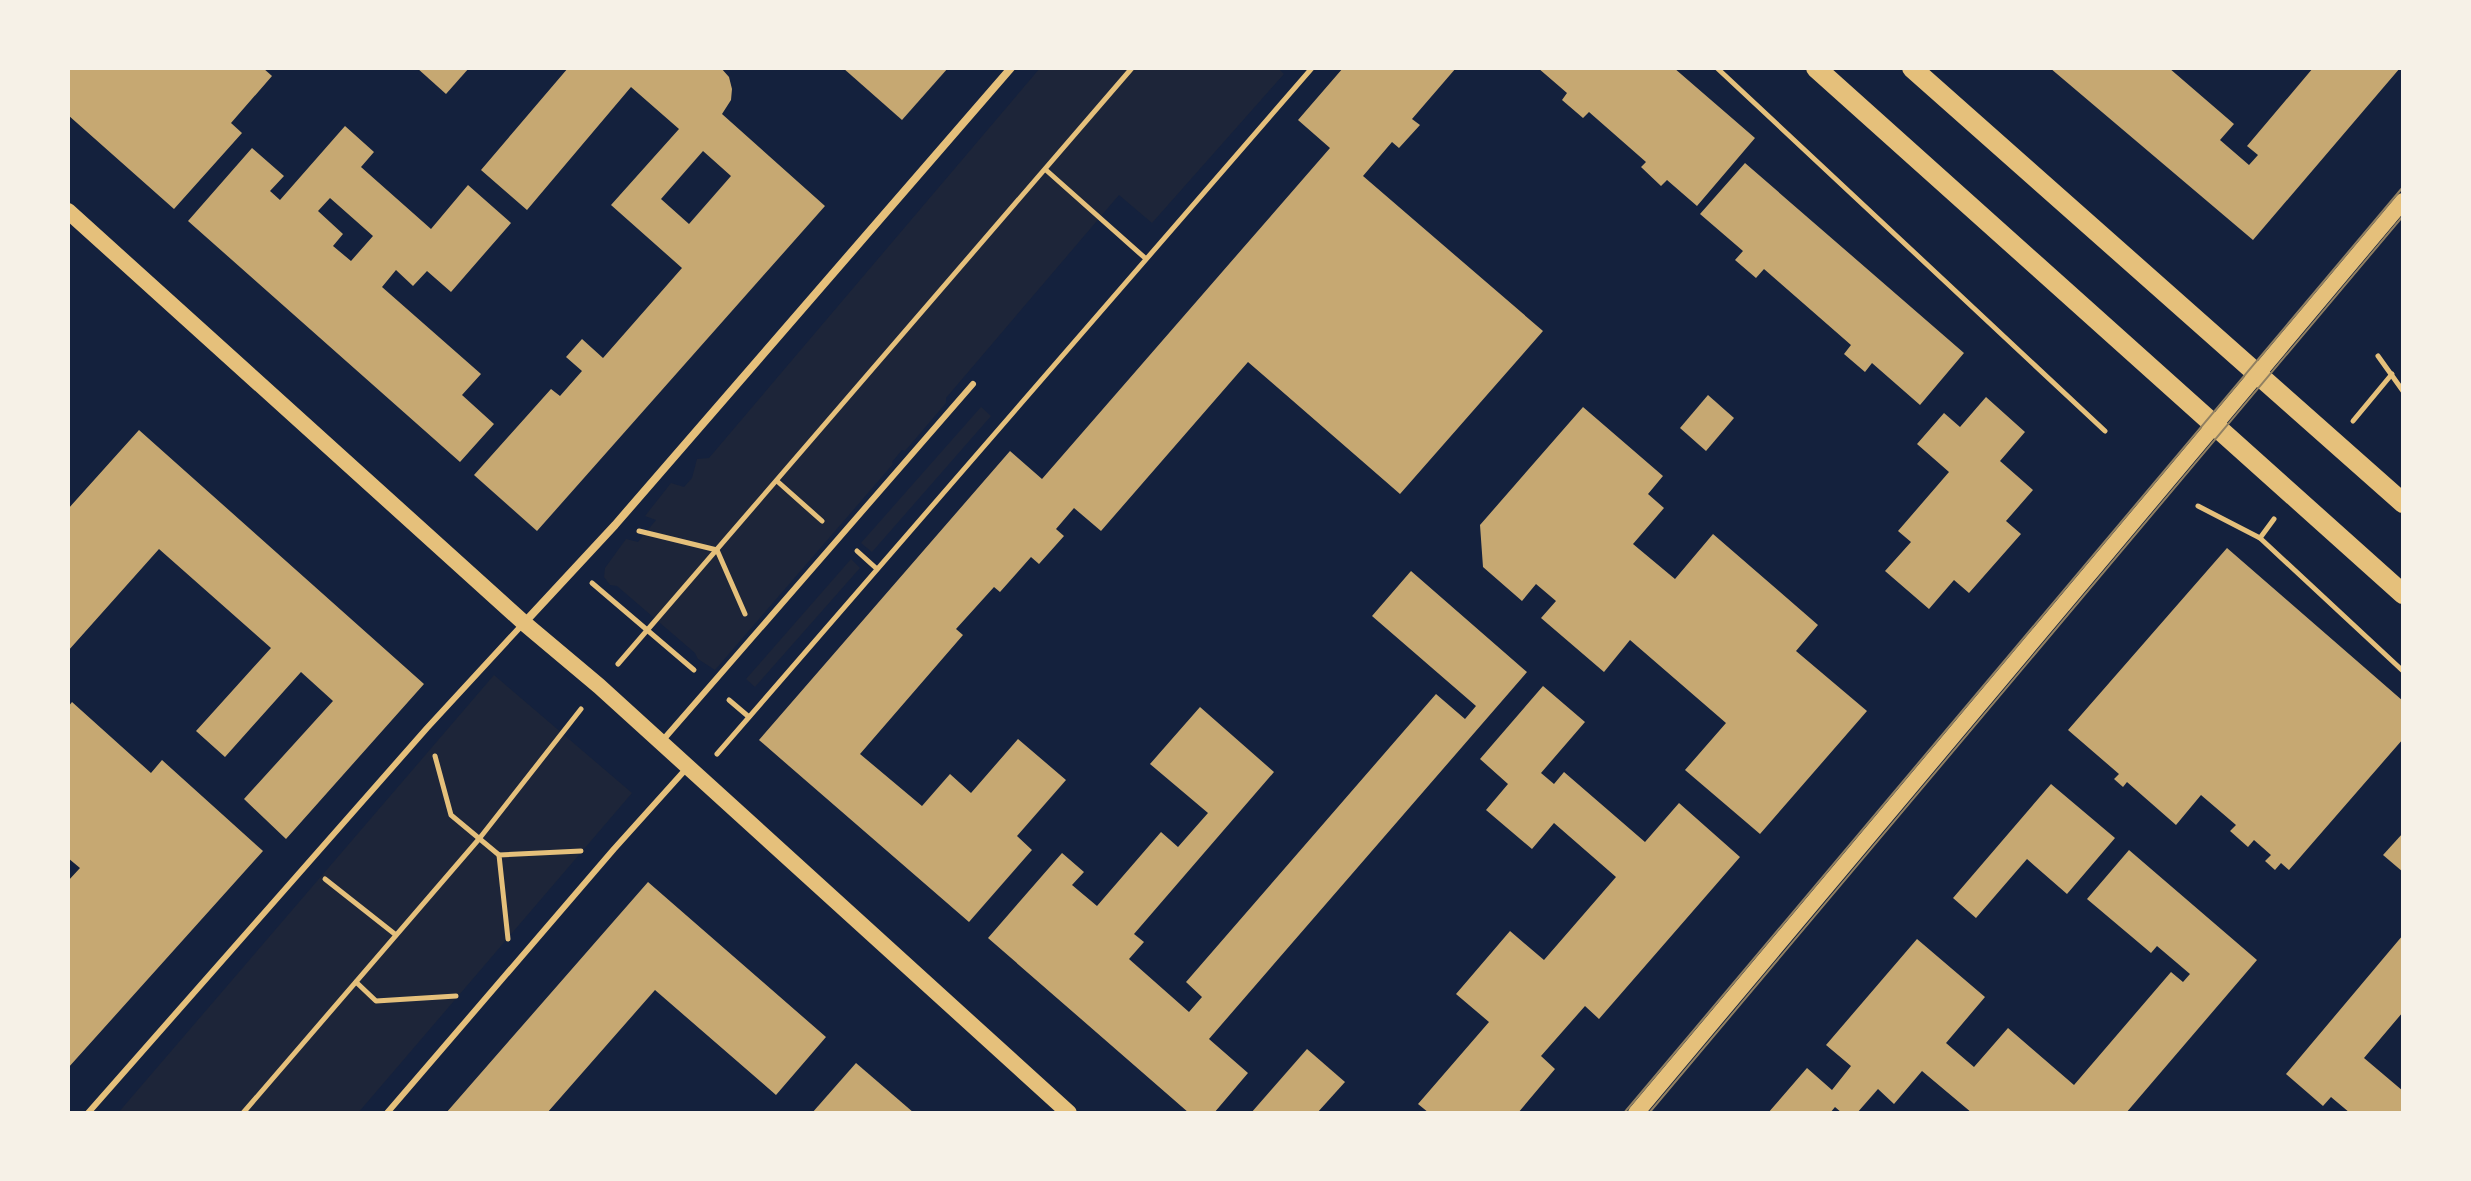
<svg xmlns="http://www.w3.org/2000/svg" width="2471" height="1181" viewBox="0 0 2471 1181" font-family="'Alegreya Sans',sans-serif">
	<style>
		.green { fill: #1d2539 }
		.building { fill: #c6a872; fill-rule: evenodd }
		.lines { fill: none; stroke-linecap: round; stroke-linejoin: round }
		.path { stroke: #e5c07b; stroke-width: 5 }
		.service { stroke: #e5c07b; stroke-width: 6 }
		.minor { stroke: #e5c07b; stroke-width: 8 }
		.secondary { stroke: #e5c07b; stroke-width: 16 }
		.primary { stroke: #e5c07b; stroke-width: 20 }
		.tram { stroke: #918062; stroke-width: 2 }
	</style>
	<rect width="100%" height="100%" fill="#14213d"/>
	<g class="green">
		<polygon points="1040,68 1278,68 1284,74 1152,223 1119,195 946,398 946,403 905,451 902,450 892,462 893,464 715,670 698,659 695,653 617,586 610,585 604,577 605,568 626,539 638,542 656,520 645,516 671,483 684,487 692,478 697,459 709,458"/>
		<polygon points="981,407 991,416 872,552 861,543"/>
		<polygon points="851,559 860,568 755,687 746,679"/>
		<polygon points="494,675 632,793 358,1113 118,1113"/>
	</g>
	<g class="building">
		<polygon points="68,68 263,68 272,76 231,123 242,133 174,209 68,115"/>
		<polygon points="417,68 469,68 446,94"/>
		<path d="M568 68H721L729 77 732 89 731 100 722 114 825 206 537 531 474 475 551 389 560 396 582 371 566 357 582 339 603 358 682 268 611 205 679 129 631 87 527 210 481 170ZM703 151 731 176 689 224 661 199Z"/>
		<polygon points="843,68 948,68 902,120"/>
		<polygon points="1343,68 1456,68 1412,119 1420,125 1399,148 1392,142 1363,176 1543,331 1400,494 1248,362 1101,531 1074,508 1056,529 1064,536 1039,564 1031,557 1000,592 994,587 956,629 963,635 860,754 922,806 950,774 971,793 1018,739 1066,780 1017,836 1032,850 969,922 759,740 1010,451 1042,479 1330,148 1298,120"/>
		<polygon points="1538,68 1674,68 1755,138 1697,206 1667,180 1661,186 1641,167 1646,162 1589,112 1583,118 1562,100 1567,93"/>
		<polygon points="2050,68 2169,68 2234,124 2220,140 2249,165 2258,155 2247,146 2313,68 2400,68 2253,240"/>
		<path d="M345 126 374 152 361 167 431 229 468 185 511 223 451 292 427 271 413 286 396 270 382 287 481 374 462 395 494 424 460 462 188 221 252 148 284 176 270 191 280 200ZM330 198 373 236 351 261 333 246 343 234 318 211Z"/>
		<polygon points="1745,163 1964,353 1920,405 1872,363 1865,372 1844,354 1851,345 1764,269 1756,278 1735,260 1743,251 1700,214"/>
		<polygon points="1708,395 1734,418 1706,451 1680,428"/>
		<polygon points="1986,397 2025,432 2000,461 2033,490 2006,521 2021,534 1969,593 1954,580 1929,609 1885,571 1911,542 1898,531 1949,472 1917,444 1944,413 1960,427"/>
		<polygon points="1583,407 1663,476 1648,494 1664,508 1633,544 1675,579 1713,534 1818,625 1796,651 1867,711 1760,834 1685,770 1726,723 1630,640 1604,672 1541,618 1556,601 1536,584 1522,601 1483,567 1480,525"/>
		<polygon points="139,430 424,684 286,839 244,799 333,701 301,672 225,757 196,731 271,648 159,549 68,651 68,509"/>
		<polygon points="2227,548 2403,701 2403,739 2289,870 2281,863 2275,870 2265,861 2271,855 2254,840 2248,847 2230,831 2236,825 2201,795 2176,825 2127,782 2123,787 2114,779 2119,774 2068,730"/>
		<polygon points="1411,571 1527,672 1209,1039 1248,1073 1214,1113 1189,1113 988,938 1062,853 1084,872 1072,885 1097,906 1161,832 1178,847 1208,813 1150,764 1200,707 1274,772 1134,934 1144,942 1129,959 1189,1012 1202,997 1186,982 1436,694 1465,719 1476,706 1372,616"/>
		<polygon points="1543,686 1585,722 1541,773 1554,784 1564,772 1645,842 1679,803 1740,857 1599,1019 1585,1006 1541,1056 1555,1069 1518,1113 1429,1113 1418,1104 1489,1022 1456,994 1510,931 1544,960 1616,877 1554,823 1532,849 1486,810 1508,784 1480,759"/>
		<polygon points="72,702 151,773 162,760 263,851 68,1068 68,881 80,868 68,858 68,707"/>
		<polygon points="2051,784 2115,838 2067,894 2027,859 1976,918 1953,898"/>
		<polygon points="2403,833 2403,872 2383,855"/>
		<polygon points="2129,850 2257,960 2126,1113 1972,1113 1922,1071 1894,1104 1878,1089 1857,1113 1842,1113 1835,1107 1830,1113 1768,1113 1807,1068 1832,1090 1851,1066 1826,1045 1917,939 1985,997 1946,1043 1974,1067 2008,1028 2074,1085 2171,972 2183,982 2190,974 2157,946 2151,953 2087,899"/>
		<polygon points="648,882 826,1037 776,1095 655,990 547,1113 446,1113"/>
		<polygon points="2403,935 2403,1012 2364,1058 2403,1091 2403,1113 2350,1113 2331,1097 2323,1106 2286,1074"/>
		<polygon points="1307,1049 1345,1082 1317,1113 1251,1113"/>
		<polygon points="856,1063 914,1113 812,1113"/>
	</g>
	<g class="lines">
		<g class="path">
			<polyline points="1717,68 2105,431"/>
			<polyline points="1046,170 1145,258"/>
			<polyline points="2378,356 2403,391"/>
			<polyline points="2353,421 2392,374"/>
			<polyline points="777,481 822,521"/>
			<polyline points="2198,506 2260,538 2403,671"/>
			<polyline points="639,531 717,550 745,614"/>
			<polyline points="2260,538 2274,519"/>
			<polyline points="857,551 877,569"/>
			<polyline points="592,583 694,670"/>
			<polyline points="618,664 1132,68"/>
			<polyline points="729,700 749,717"/>
			<polyline points="717,754 1312,68"/>
			<polyline points="435,756 451,815 499,855"/>
			<polyline points="325,879 396,935"/>
			<polyline points="508,939 499,855 581,851"/>
			<polyline points="356,982 376,1001 456,996"/>
			<polyline points="243,1113 479,839 581,709"/>
		</g>
		<g class="service">
			<polyline points="663,740 973,384"/>
			<polyline points="88,1113 427,728 522,625"/>
			<polyline points="387,1113 614,849 686,769"/>
		</g>
		<polyline class="minor" points="524,623 615,525 1011,68"/>
		<g class="secondary">
			<polyline points="68,211 524,623 599,686 1069,1113"/>
			<polyline points="1636,1113 2403,201"/>
		</g>
		<g class="primary">
			<polyline points="1816,68 2403,594"/>
			<polyline points="1912,68 2403,503"/>
		</g>
		<g class="tram">
			<polyline points="1624,1113 2403,187"/>
			<polyline points="1649,1113 2403,216"/>
		</g>
	</g>
	<rect width="2471" height="1181" fill="none" stroke="#f6f1e7" stroke-width="140"/>
</svg>
